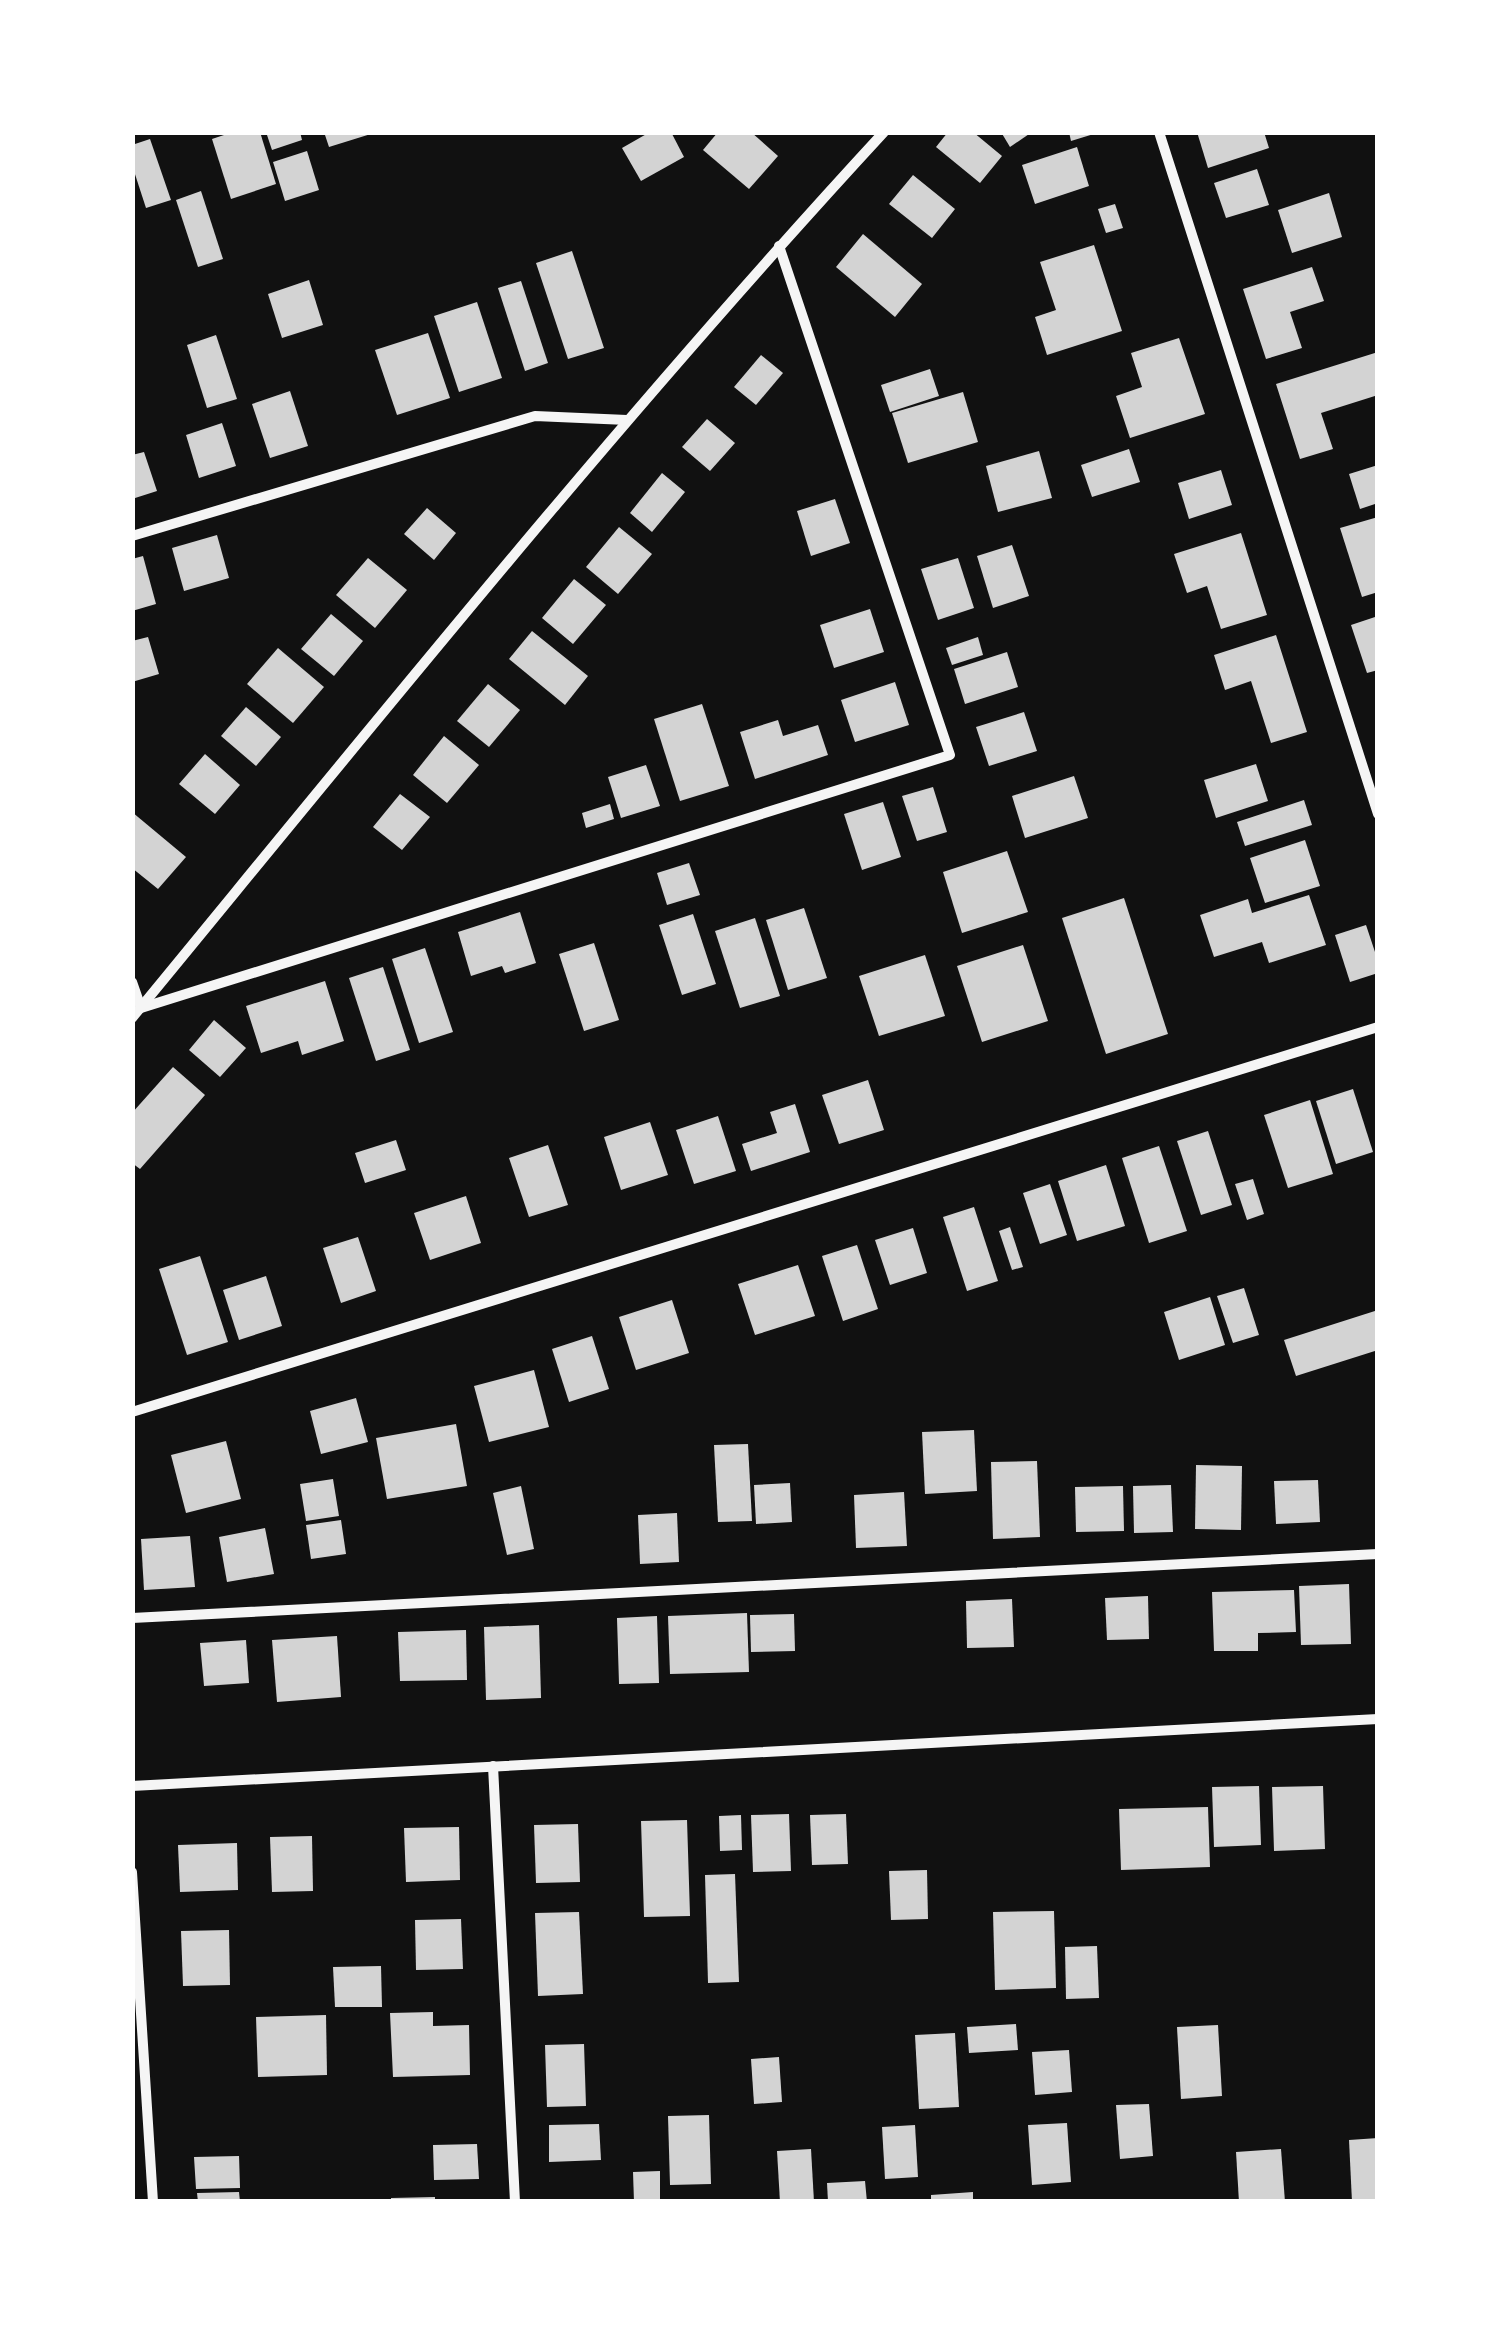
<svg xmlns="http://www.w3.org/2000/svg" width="1510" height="2334" viewBox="0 0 1510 2334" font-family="Overpass,sans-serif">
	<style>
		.building { fill: #d3d3d3 }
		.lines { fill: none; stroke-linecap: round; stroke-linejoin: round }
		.minor { stroke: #f5f5f5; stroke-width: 10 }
	</style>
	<rect width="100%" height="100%" fill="#111"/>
	<g class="building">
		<polygon points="233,132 260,132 276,184 231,199 212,139"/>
		<polygon points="266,132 300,132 302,140 272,150"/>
		<polygon points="324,132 373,132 374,133 329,147"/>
		<polygon points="650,132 671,132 684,157 641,181 622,148"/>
		<polygon points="718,132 751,132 778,156 749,189 703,150"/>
		<polygon points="948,132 973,132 1002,156 980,183 936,147"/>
		<polygon points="1001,132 1032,132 1010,147"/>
		<polygon points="1069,132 1097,132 1097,133 1071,141"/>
		<polygon points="1197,132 1264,132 1269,148 1208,168"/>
		<polygon points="150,139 171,200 146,208 132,165 132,145"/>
		<polygon points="1077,147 1089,186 1035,204 1022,165"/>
		<polygon points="307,151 319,190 285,201 273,162"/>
		<polygon points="1257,169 1269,205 1226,218 1214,183"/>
		<polygon points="913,175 955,209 932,238 889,204"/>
		<polygon points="201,191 223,259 198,267 176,200"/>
		<polygon points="1329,193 1342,237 1292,253 1278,210"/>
		<polygon points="1115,204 1123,228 1106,233 1098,209"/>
		<polygon points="863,234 922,284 895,317 836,267"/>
		<polygon points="1094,245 1122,331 1047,355 1035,317 1056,310 1040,262"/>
		<polygon points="572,251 604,348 568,359 536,263"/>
		<polygon points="1312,267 1324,301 1290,312 1302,348 1266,359 1243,289"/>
		<polygon points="309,280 323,325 282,338 268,294"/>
		<polygon points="521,281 548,363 525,371 498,288"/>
		<polygon points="477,302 502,378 459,392 434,316"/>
		<polygon points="428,333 450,398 397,415 375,350"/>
		<polygon points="216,335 237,399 207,408 187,345"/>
		<polygon points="1179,338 1205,414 1130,438 1116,396 1142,387 1131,353"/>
		<polygon points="1378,352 1378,395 1321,413 1333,449 1300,459 1276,384"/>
		<polygon points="761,355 783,373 756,405 734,387"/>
		<polygon points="930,369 939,396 890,412 881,385"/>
		<polygon points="290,391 308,446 270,458 252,404"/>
		<polygon points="963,392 978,442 908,463 892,413"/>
		<polygon points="707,419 735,443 710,471 682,447"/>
		<polygon points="222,423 236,466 199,478 186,435"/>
		<polygon points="1129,449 1140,482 1092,497 1081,465"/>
		<polygon points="1039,451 1052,498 998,512 986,466"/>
		<polygon points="144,452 157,491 132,499 132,455"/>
		<polygon points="1378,465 1378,503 1360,509 1349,474"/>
		<polygon points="1221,470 1232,505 1189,519 1178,483"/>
		<polygon points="662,473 685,492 652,532 630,513"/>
		<polygon points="835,499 850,543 811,556 797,511"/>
		<polygon points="427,508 456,533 434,560 404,534"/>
		<polygon points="1378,517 1378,592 1362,597 1340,528"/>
		<polygon points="619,527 652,554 618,594 586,567"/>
		<polygon points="1241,533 1267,615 1221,629 1207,586 1187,593 1174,554"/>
		<polygon points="217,535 229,578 184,591 172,548"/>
		<polygon points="1012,545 1029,596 993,608 977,556"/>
		<polygon points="143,556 156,604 132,611 132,559"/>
		<polygon points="368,558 407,590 375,628 336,595"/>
		<polygon points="958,558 974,608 938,620 921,569"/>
		<polygon points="574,579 606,605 573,644 542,618"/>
		<polygon points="870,609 884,652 834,668 820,625"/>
		<polygon points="331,614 363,641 334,676 301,649"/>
		<polygon points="1378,616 1378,670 1367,673 1351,625"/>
		<polygon points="532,631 588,676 565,705 509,659"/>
		<polygon points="1276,635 1307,732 1271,743 1251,681 1225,690 1214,655"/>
		<polygon points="148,637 159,674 132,682 132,641"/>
		<polygon points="978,637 983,655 952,665 946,648"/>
		<polygon points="278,648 324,687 293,723 247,684"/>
		<polygon points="1007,652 1018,687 965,704 954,669"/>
		<polygon points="895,682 909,725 855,742 841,700"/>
		<polygon points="488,684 520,710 489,747 457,721"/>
		<polygon points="702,704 729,786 680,801 654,719"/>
		<polygon points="246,707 281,737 256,766 221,736"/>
		<polygon points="1024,712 1037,751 989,766 976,727"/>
		<polygon points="778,720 783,736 818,725 828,755 755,779 740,732"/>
		<polygon points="444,736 479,765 447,803 413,775"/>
		<polygon points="205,754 240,785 215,814 179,784"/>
		<polygon points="1256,764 1268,801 1216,818 1204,780"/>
		<polygon points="646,765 660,806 621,818 608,777"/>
		<polygon points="1074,776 1088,818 1025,838 1012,796"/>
		<polygon points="933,787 947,832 917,841 902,796"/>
		<polygon points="400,794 430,817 402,850 373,827"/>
		<polygon points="1304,800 1312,825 1245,846 1237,822"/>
		<polygon points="883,802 901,857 862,870 844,814"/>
		<polygon points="610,804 614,819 586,828 582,813"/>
		<polygon points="132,812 186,857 158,889 132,868"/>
		<polygon points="1305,840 1320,886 1265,903 1250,858"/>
		<polygon points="1007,851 1028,912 962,933 943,872"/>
		<polygon points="689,863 700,895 667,905 657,873"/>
		<polygon points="1309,895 1326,945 1269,963 1262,942 1214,957 1200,915 1248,899 1252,913"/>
		<polygon points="1124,898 1168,1034 1106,1054 1062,918"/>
		<polygon points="804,908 827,978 788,990 766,920"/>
		<polygon points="520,912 536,963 505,973 502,966 471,976 458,932"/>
		<polygon points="693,914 716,984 682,995 659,925"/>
		<polygon points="755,918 780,996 740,1008 715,931"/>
		<polygon points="1366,925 1378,961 1378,973 1350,982 1335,935"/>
		<polygon points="594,943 619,1020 584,1031 559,954"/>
		<polygon points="1023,945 1048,1021 982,1042 957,966"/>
		<polygon points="425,948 453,1032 419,1043 392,959"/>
		<polygon points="925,955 945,1016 879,1036 859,976"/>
		<polygon points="383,967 410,1050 376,1061 349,978"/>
		<polygon points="325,981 344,1041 302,1055 298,1041 261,1053 246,1006"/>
		<polygon points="214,1020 246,1048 220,1077 189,1050"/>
		<polygon points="173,1067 205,1095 140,1169 132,1163 132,1113"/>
		<polygon points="868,1080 884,1130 839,1144 822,1095"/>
		<polygon points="1353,1089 1373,1152 1336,1164 1316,1101"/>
		<polygon points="1310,1100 1333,1174 1288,1188 1264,1115"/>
		<polygon points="795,1104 810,1152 751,1171 742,1144 777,1133 770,1112"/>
		<polygon points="718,1116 736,1171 694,1184 676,1130"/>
		<polygon points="650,1122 668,1175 621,1190 604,1137"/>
		<polygon points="1208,1131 1232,1205 1201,1215 1177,1141"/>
		<polygon points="396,1140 406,1170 365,1183 355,1153"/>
		<polygon points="548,1145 568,1205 529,1217 509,1158"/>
		<polygon points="1159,1146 1187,1231 1149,1243 1122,1158"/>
		<polygon points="1106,1165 1125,1226 1077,1241 1058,1181"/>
		<polygon points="1253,1179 1264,1214 1247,1220 1235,1184"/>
		<polygon points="1050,1184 1067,1235 1040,1244 1023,1193"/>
		<polygon points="466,1196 481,1243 430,1260 414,1213"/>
		<polygon points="974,1207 998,1281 967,1291 943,1217"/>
		<polygon points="1010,1227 1023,1267 1012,1270 999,1231"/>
		<polygon points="913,1228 927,1273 890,1285 875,1240"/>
		<polygon points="358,1237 376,1291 341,1303 323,1248"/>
		<polygon points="857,1245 878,1309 843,1321 822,1256"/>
		<polygon points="200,1256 228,1342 187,1355 159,1269"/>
		<polygon points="798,1265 815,1316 755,1335 738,1284"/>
		<polygon points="266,1276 282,1326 239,1340 223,1290"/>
		<polygon points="1244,1288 1259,1335 1233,1343 1217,1296"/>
		<polygon points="1210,1297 1225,1345 1179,1360 1164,1312"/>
		<polygon points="672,1300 689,1353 636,1370 619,1317"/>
		<polygon points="1378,1310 1378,1350 1296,1376 1284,1340"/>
		<polygon points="592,1336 609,1389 569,1402 552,1349"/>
		<polygon points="534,1370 549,1427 489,1442 474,1386"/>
		<polygon points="356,1398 368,1442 321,1454 310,1411"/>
		<polygon points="456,1424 467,1486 387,1499 376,1438"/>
		<polygon points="974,1430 977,1491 925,1494 922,1432"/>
		<polygon points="226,1441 241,1499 186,1513 171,1455"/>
		<polygon points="748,1444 752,1521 718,1522 714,1445"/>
		<polygon points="1037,1461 1040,1537 993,1539 991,1462"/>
		<polygon points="1196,1465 1242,1466 1241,1530 1195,1529"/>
		<polygon points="333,1479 339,1516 306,1521 300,1484"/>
		<polygon points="1318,1480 1320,1522 1276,1524 1274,1481"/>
		<polygon points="790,1483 792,1522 756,1524 754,1485"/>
		<polygon points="1171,1485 1173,1532 1134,1533 1133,1486"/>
		<polygon points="521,1486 534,1549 507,1555 493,1493"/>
		<polygon points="1123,1486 1124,1531 1076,1532 1075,1487"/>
		<polygon points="904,1492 907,1546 856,1548 854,1495"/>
		<polygon points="677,1513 679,1562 640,1564 638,1515"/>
		<polygon points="341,1520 346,1554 311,1559 306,1525"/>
		<polygon points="265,1528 274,1574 227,1582 219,1537"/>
		<polygon points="190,1536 195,1587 144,1590 141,1539"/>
		<polygon points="1349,1584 1351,1644 1301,1645 1299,1586"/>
		<polygon points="1294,1590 1296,1632 1258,1633 1258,1651 1214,1651 1212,1592"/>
		<polygon points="1148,1596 1149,1639 1107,1640 1105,1598"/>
		<polygon points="1012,1599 1014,1647 967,1648 966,1601"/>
		<polygon points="747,1613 749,1672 670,1674 668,1616"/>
		<polygon points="794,1614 795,1651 751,1652 750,1615"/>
		<polygon points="657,1616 659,1683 619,1684 617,1618"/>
		<polygon points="539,1625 541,1698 486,1700 484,1627"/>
		<polygon points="466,1630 467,1680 400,1681 398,1632"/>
		<polygon points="337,1636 341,1697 277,1702 272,1640"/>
		<polygon points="246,1640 249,1683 204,1686 200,1643"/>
		<polygon points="1259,1786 1261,1845 1214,1847 1212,1787"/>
		<polygon points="1323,1786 1325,1849 1274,1851 1272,1787"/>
		<polygon points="1208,1807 1210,1867 1121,1870 1119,1809"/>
		<polygon points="789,1814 791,1871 753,1872 751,1815"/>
		<polygon points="846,1814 848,1864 812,1865 810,1815"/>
		<polygon points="741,1815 742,1850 720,1851 719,1816"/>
		<polygon points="687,1820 690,1916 644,1917 641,1821"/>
		<polygon points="578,1824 580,1882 536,1883 534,1825"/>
		<polygon points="459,1827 460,1880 406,1882 404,1828"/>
		<polygon points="312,1836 313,1891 272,1892 270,1837"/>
		<polygon points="237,1843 238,1890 180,1892 178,1845"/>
		<polygon points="927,1870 928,1919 891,1920 889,1871"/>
		<polygon points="735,1874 739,1982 708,1983 705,1875"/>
		<polygon points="1054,1911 1056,1988 995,1990 993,1912"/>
		<polygon points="579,1912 583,1994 538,1996 535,1913"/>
		<polygon points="461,1919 463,1969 416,1970 415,1920"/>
		<polygon points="229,1930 230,1985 183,1986 181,1931"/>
		<polygon points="1097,1946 1099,1998 1066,1999 1065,1947"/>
		<polygon points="381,1966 382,2007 335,2007 333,1967"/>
		<polygon points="433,2012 433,2026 469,2025 470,2075 393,2077 390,2013"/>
		<polygon points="326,2015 327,2075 258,2077 256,2017"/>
		<polygon points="1016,2024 1018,2050 969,2053 967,2027"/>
		<polygon points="1218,2025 1222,2096 1181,2099 1177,2027"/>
		<polygon points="955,2033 959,2107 919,2109 915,2035"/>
		<polygon points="584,2044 586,2106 547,2107 545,2045"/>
		<polygon points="1069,2050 1072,2092 1035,2095 1032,2052"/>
		<polygon points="779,2057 782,2102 754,2104 751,2059"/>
		<polygon points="1149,2104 1153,2156 1120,2159 1116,2105"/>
		<polygon points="709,2115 711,2184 670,2185 668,2116"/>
		<polygon points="1067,2123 1071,2182 1032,2185 1028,2125"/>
		<polygon points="599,2124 601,2160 549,2162 549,2125"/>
		<polygon points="915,2125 918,2177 885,2179 882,2127"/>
		<polygon points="1378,2138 1378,2202 1352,2202 1349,2140"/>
		<polygon points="477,2144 479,2179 434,2180 433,2145"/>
		<polygon points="811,2149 814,2202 780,2202 777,2151"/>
		<polygon points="1281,2149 1285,2202 1239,2202 1236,2152"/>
		<polygon points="239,2156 240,2188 196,2189 194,2157"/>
		<polygon points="660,2171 660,2202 634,2202 633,2172"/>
		<polygon points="865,2181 867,2202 828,2202 827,2183"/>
		<polygon points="239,2192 240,2202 198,2202 197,2193"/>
		<polygon points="973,2192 973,2202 931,2202 931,2195"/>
		<polygon points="435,2197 435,2202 391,2202 391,2198"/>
	</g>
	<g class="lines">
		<g class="minor">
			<polyline points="1159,132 1378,814"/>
			<polyline points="132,536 535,416 627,420"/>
			<polyline points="132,982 141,1008 950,755 779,246"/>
			<path d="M132 1018C378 719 621 417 884 132"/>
			<polyline points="132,1412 1378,1027"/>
			<polyline points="132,1618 1378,1554"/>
			<polyline points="493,1766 515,2202"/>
			<polyline points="132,1786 1378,1719"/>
			<polyline points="132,1872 153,2202"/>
		</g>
	</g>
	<rect width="1510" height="2334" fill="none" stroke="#ffffff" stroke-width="270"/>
</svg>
